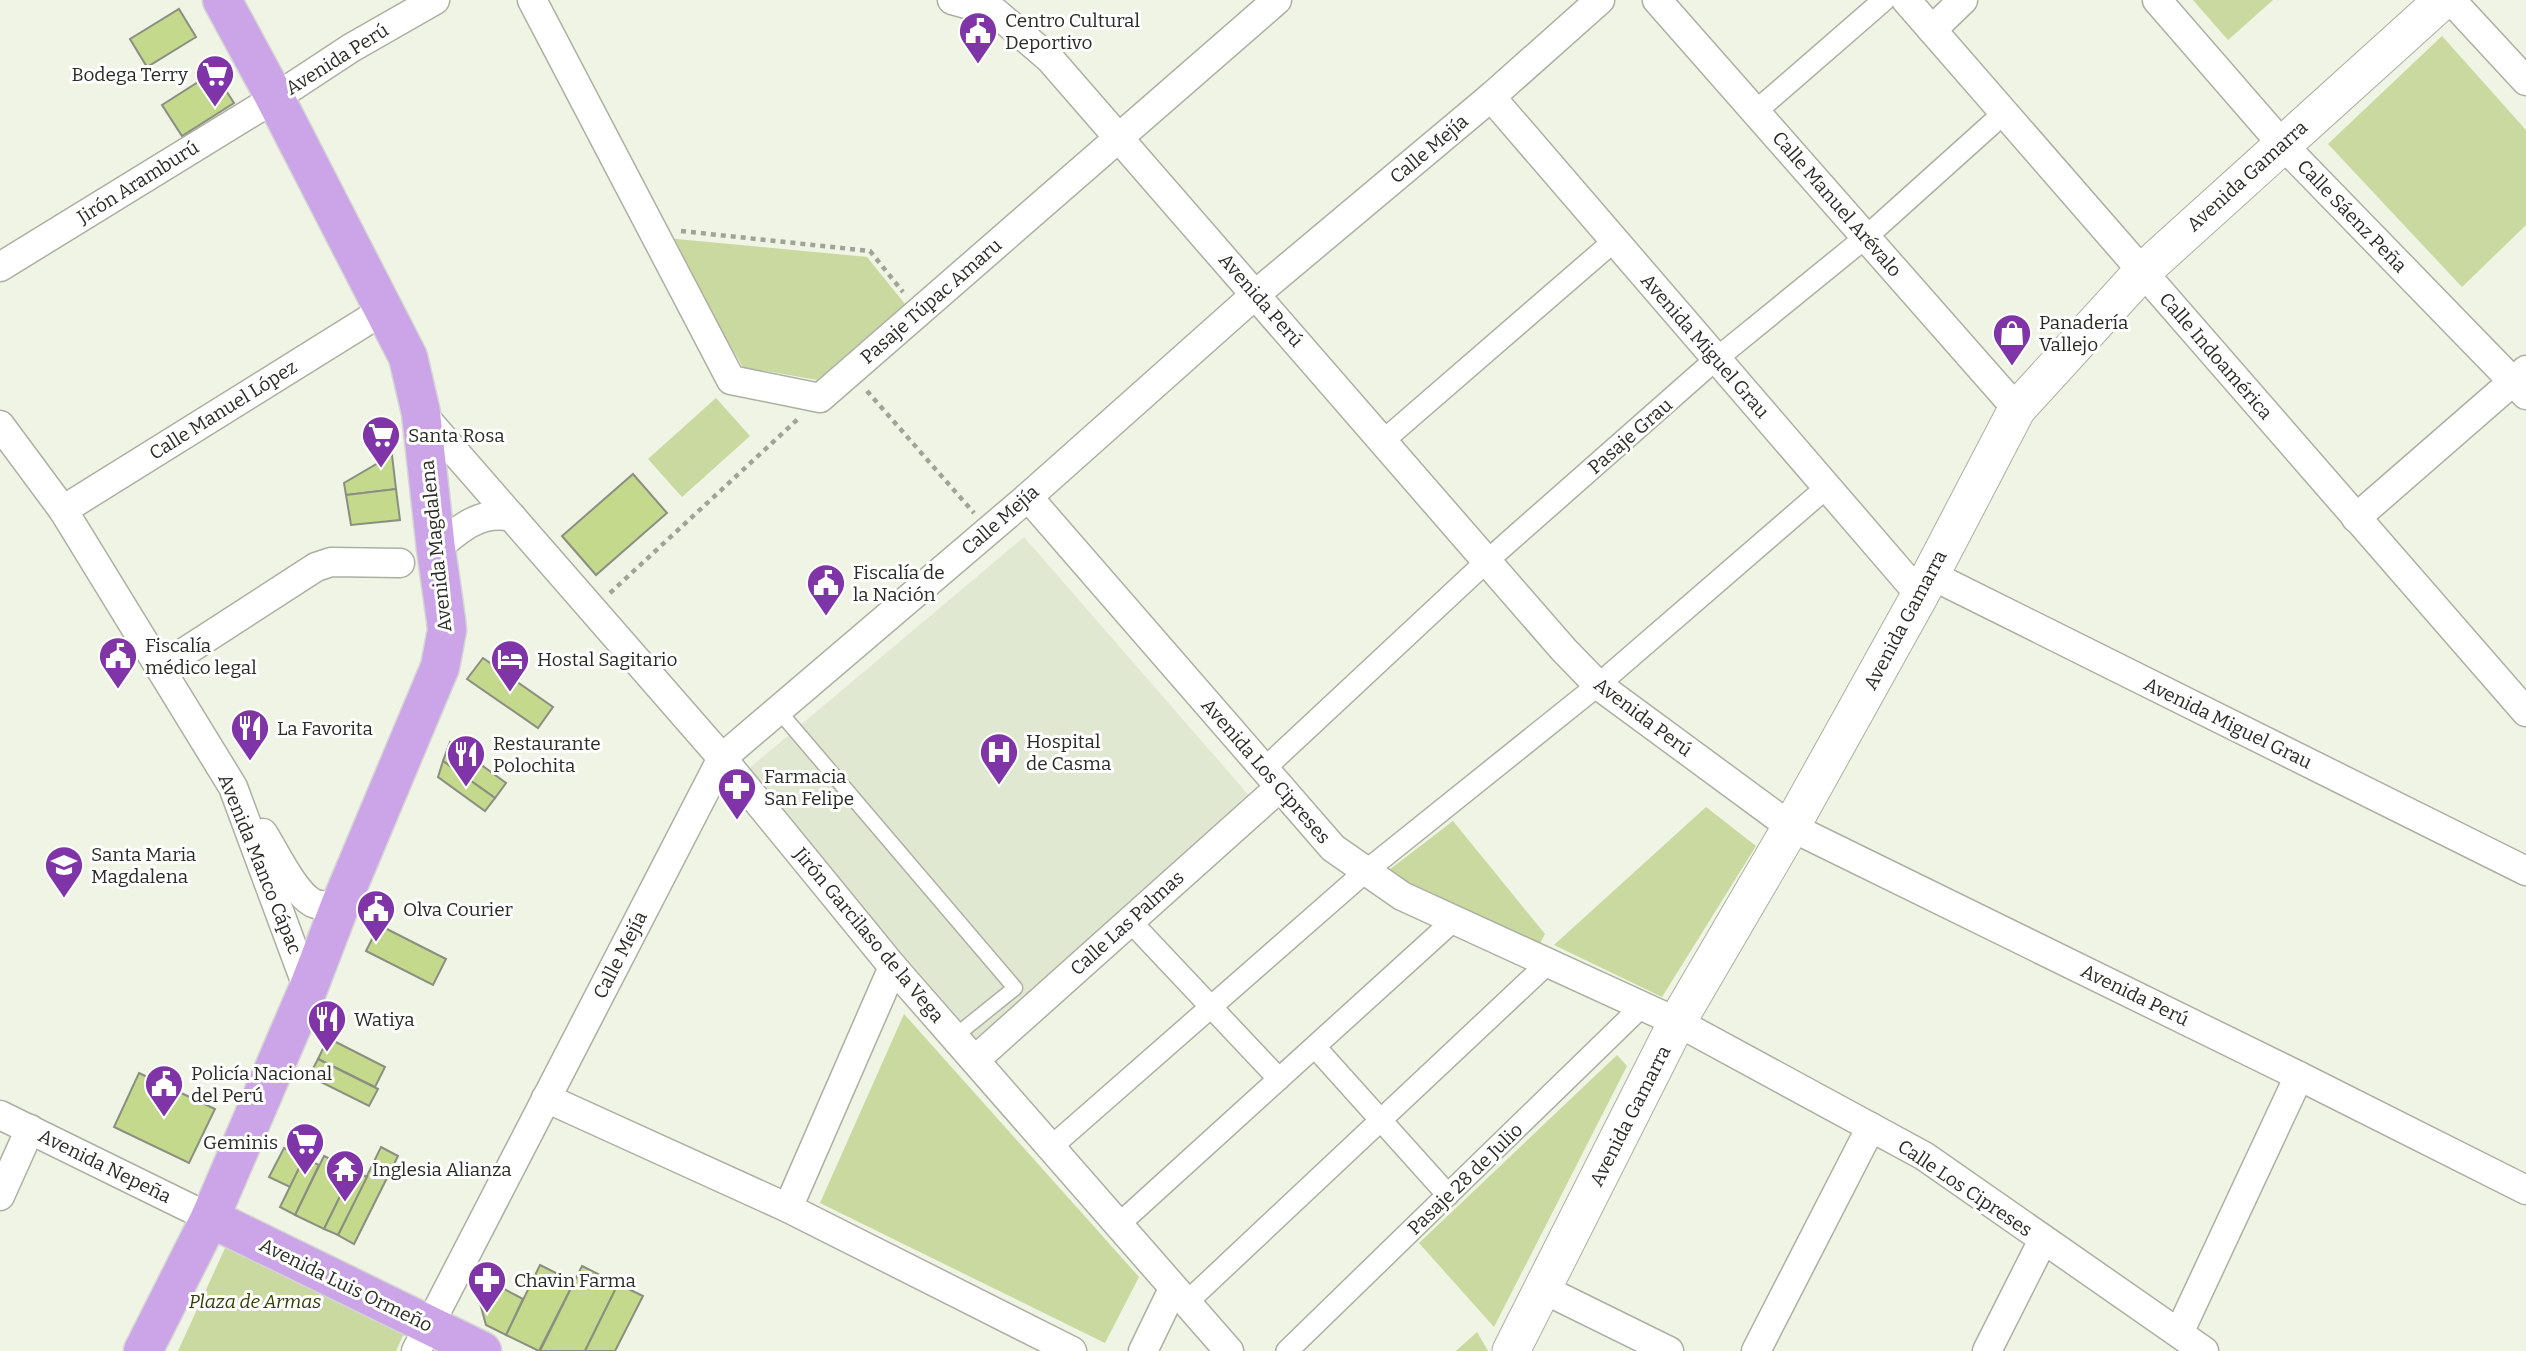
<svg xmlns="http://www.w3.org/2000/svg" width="2526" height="1351" viewBox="0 0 2526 1351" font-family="Bitter,serif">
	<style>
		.built { fill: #e1e8d2 }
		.green { fill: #c9d9a0 }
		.building { fill: #c4d98b; stroke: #8b8f81; stroke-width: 2 }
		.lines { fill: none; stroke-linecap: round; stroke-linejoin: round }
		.service-casing { stroke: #acb0a2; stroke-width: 17 }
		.pedestrian-casing { stroke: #acb0a2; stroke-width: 24 }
		.minor-casing { stroke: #acb0a2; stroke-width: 31 }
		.tertiary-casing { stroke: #acb0a2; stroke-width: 39 }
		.trunk-casing { stroke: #d4d5d4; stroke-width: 41 }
		.path { stroke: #a0a498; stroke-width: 4.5; stroke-dasharray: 5 5; stroke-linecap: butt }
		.service { stroke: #fff; stroke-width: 14 }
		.pedestrian { stroke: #fff; stroke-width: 21 }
		.minor { stroke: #fff; stroke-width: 28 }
		.tertiary { stroke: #fff; stroke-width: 37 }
		.trunk { stroke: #cca4e8; stroke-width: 38 }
		.labels { text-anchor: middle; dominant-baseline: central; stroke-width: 6; stroke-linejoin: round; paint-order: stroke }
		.poi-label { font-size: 19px; fill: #2a2c26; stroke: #fff; text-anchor: start }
		.street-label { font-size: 19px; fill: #2a2c26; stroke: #fff }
		.park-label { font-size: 19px; font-style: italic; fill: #333f03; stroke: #fff }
	</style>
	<rect width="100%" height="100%" fill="#eff4e4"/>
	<polygon class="built" points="1024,537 1253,800 978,1041 746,771"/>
	<g class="green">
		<polygon points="2193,0 2273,0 2228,40"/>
		<polygon points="2442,36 2526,130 2526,225 2462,287 2328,144"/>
		<polygon points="666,238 867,257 905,304 817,380 743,367"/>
		<polygon points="716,398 750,436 682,497 648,459"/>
		<polygon points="1706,807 1756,846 1662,997 1554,945"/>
		<polygon points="1453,821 1545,934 1537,949 1385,873"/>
		<polygon points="904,1014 1139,1277 1105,1343 820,1203"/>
		<polygon points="1617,1055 1627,1066 1494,1327 1419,1243"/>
		<polygon points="231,1235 410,1320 396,1351 178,1351"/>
		<polygon points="1477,1332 1488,1351 1456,1351"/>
	</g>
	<g class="building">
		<polygon points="179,9 196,37 147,67 130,39"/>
		<polygon points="214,72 234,103 182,136 162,105"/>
		<polygon points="392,455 396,489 346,495 344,483"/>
		<polygon points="633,474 667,513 596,575 562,536"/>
		<polygon points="396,489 400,520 351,525 346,495"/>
		<polygon points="483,658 553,707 538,728 467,679"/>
		<polygon points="450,742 506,783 495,798 443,761"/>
		<polygon points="443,761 495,798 485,811 438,777"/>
		<polygon points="379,925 446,959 433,985 366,951"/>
		<polygon points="328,1038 385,1067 375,1087 318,1059"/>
		<polygon points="318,1059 378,1089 369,1106 309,1076"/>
		<polygon points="139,1073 215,1109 189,1163 114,1127"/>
		<polygon points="381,1147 398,1156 354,1244 338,1235"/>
		<polygon points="284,1148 304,1158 290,1187 269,1177"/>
		<polygon points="324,1156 353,1170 324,1229 295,1215"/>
		<polygon points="304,1158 319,1165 295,1215 280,1207"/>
		<polygon points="353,1170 367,1177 338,1235 324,1229"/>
		<polygon points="540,1265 574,1282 539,1351 506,1335"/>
		<polygon points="582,1266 618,1284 585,1351 540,1351"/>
		<polygon points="491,1282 523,1299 506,1335 486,1325 480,1303"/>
		<polygon points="618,1284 643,1296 615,1351 585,1351"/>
	</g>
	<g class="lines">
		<g class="service-casing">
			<polyline id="service" points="778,710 1015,988 954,1037"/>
		</g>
		<g class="pedestrian-casing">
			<g id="pedestrian">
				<polyline points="1755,112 1884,0"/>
				<polyline points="1383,441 1614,241"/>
				<polyline points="1264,769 1487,561 1716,359 1866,237 2004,113"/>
				<polyline points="1130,921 1279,1079"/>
				<polyline points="1315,1047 1448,1195"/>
				<polyline points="1050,1148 1366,871 1598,685 1827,487"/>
				<polyline points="1117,1226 1454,920"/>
				<polyline points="1185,1304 1548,963"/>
				<polyline points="1287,1351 1642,1006"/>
			</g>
		</g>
		<g class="minor-casing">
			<g id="minor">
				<polyline points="532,0 731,380 820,398 1277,0"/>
				<polyline points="952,0 995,12 1050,59 1564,650 1598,685 1791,827 2299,1076 2526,1190"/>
				<polyline points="1657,0 2017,409"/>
				<polyline points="1906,0 2526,712"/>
				<polyline points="2157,0 2282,144 2526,395"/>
				<polyline points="2451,0 2526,81"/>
				<polyline points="1932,30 1963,0"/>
				<polyline points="1491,97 1920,595"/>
				<polyline points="0,267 275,98 351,48 435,0"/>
				<polyline points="421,413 722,758 893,967 1229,1351"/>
				<polyline points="0,425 63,510 233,787 308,989"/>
				<polyline points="1028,497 1333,848 1402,896 1677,1022 1924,1156 2204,1351"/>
				<polyline points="63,510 384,310"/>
				<polyline points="2356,518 2526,370"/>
				<path d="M436 549C459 529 480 510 512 517"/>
				<polyline points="1929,574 2526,871"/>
				<polyline points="160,668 316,567 331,562 400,563"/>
				<path d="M263 833C275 852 294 893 313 903 322 907 332 905 341 903"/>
				<polyline points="893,967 788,1208 1072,1351"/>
				<polyline points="975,1060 1280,787"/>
				<polyline points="546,1098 788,1208"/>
				<polyline points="0,1115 210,1218"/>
				<polyline points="0,1196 30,1129"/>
				<polyline points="1543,1289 1669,1351"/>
				<polyline points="2179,1333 2299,1076"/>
				<polyline points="416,1351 722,758 1028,497 1256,294 1491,97 1600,0"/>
				<polyline points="1143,1351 1173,1289"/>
				<polyline points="1756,1351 1871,1127"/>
				<polyline points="1987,1351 2043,1240"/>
			</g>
		</g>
		<g class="tertiary-casing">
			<polyline id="tertiary" points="1511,1351 1677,1022 1791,827 1920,595 2017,409 2142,272 2443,0"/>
		</g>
		<g class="trunk-casing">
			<g id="trunk">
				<polyline points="210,1218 482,1351"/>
				<polyline points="143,1351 210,1218 308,989 341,903 440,667 447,630 446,620 436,549 421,413 408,357 275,98 222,0"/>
			</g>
		</g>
		<g class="path">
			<polyline points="681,231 870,251 903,292"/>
			<polyline points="867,391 974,513"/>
			<polyline points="610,593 799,418"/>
		</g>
		<use href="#service" class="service"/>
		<use href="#pedestrian" class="pedestrian"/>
		<use href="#minor" class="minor"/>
		<use href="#tertiary" class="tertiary"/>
		<use href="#trunk" class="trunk"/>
	</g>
	<defs>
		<g id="civic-pin" transform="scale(2.0125)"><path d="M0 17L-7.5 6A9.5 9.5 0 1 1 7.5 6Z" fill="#7f35a7" stroke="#fff"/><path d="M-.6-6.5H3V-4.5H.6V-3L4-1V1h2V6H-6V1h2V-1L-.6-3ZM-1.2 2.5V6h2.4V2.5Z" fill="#fff"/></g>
		<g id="supermarket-pin" transform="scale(2.0125)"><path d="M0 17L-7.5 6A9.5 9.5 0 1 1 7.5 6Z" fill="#7f35a7" stroke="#fff"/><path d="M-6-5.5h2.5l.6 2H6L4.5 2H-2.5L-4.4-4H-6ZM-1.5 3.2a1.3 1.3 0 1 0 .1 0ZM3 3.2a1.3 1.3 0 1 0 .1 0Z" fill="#fff"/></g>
		<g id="shop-pin" transform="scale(2.0125)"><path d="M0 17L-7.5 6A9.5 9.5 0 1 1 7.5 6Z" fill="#7f35a7" stroke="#fff"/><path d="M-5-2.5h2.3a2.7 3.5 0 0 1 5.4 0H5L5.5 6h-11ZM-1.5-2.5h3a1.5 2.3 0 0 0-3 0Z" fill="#fff"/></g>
		<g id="hotel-pin" transform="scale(2.0125)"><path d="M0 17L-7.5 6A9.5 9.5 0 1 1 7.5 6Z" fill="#7f35a7" stroke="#fff"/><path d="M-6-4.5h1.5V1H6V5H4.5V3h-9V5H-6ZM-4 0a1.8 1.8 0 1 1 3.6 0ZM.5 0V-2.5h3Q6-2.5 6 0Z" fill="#fff"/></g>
		<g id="restaurant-pin" transform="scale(2.0125)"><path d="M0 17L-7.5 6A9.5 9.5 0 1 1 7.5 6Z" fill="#7f35a7" stroke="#fff"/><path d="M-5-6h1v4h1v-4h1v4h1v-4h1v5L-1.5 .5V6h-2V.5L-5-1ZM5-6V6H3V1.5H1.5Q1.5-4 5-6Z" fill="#fff"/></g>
		<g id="hospital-pin" transform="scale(2.0125)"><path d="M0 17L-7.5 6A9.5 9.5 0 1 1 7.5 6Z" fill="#7f35a7" stroke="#fff"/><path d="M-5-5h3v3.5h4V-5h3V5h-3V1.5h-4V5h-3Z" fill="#fff"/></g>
		<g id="pharmacy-pin" transform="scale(2.0125)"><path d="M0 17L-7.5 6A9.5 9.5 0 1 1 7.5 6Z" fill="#7f35a7" stroke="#fff"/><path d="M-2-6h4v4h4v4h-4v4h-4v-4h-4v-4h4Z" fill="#fff"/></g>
		<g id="school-pin" transform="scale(2.0125)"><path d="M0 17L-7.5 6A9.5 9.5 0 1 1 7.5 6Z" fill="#7f35a7" stroke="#fff"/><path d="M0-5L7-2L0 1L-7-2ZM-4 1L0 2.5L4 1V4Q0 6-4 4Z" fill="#fff"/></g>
		<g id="temple-pin" transform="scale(2.0125)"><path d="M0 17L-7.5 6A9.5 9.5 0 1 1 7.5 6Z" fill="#7f35a7" stroke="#fff"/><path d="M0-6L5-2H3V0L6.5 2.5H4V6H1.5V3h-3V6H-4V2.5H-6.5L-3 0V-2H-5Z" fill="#fff"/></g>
	</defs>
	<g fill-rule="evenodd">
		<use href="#civic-pin" x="978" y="31"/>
		<use href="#supermarket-pin" x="215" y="74"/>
		<use href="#shop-pin" x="2012" y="333"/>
		<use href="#supermarket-pin" x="381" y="435"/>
		<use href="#civic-pin" x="826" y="583"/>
		<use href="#civic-pin" x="118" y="656"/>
		<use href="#hotel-pin" x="510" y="659"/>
		<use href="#restaurant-pin" x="250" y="728"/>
		<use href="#hospital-pin" x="999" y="752"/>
		<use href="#restaurant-pin" x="466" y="754"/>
		<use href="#pharmacy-pin" x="737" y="787"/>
		<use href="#school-pin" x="64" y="865"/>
		<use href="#civic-pin" x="376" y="909"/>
		<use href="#restaurant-pin" x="327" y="1019"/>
		<use href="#civic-pin" x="164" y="1084"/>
		<use href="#supermarket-pin" x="305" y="1142"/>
		<use href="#temple-pin" x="345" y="1169"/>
		<use href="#pharmacy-pin" x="487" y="1280"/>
	</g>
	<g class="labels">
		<g class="poi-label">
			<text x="1005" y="20">Centro Cultural<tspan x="1005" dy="22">Deportivo</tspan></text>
			<text x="188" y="74" text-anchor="end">Bodega Terry</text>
			<text x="2039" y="322">Panadería<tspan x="2039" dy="22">Vallejo</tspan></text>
			<text x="408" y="435">Santa Rosa</text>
			<text x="853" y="572">Fiscalía de<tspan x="853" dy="22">la Nación</tspan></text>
			<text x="145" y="645">Fiscalía<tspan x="145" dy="22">médico legal</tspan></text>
			<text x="537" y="659">Hostal Sagitario</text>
			<text x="277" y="728">La Favorita</text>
			<text x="1026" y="741">Hospital<tspan x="1026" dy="22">de Casma</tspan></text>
			<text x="493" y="743">Restaurante<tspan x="493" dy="22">Polochita</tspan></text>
			<text x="764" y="776">Farmacia<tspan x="764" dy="22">San Felipe</tspan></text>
			<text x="91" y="854">Santa Maria<tspan x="91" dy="22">Magdalena</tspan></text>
			<text x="403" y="909">Olva Courier</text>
			<text x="354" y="1019">Watiya</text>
			<text x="191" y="1073">Policía Nacional<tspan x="191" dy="22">del Perú</tspan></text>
			<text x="278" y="1142" text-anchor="end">Geminis</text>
			<text x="372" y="1169">Inglesia Alianza</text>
			<text x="514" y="1280">Chavin Farma</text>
		</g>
		<g class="street-label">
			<text transform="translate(337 59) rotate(-32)">Avenida Perú</text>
			<text transform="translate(1429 149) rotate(-40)">Calle Mejía</text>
			<text transform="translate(2247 176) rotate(-42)">Avenida Gamarra</text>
			<text transform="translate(138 182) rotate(-32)">Jirón Aramburú</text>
			<text transform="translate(1837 204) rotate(49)">Calle Manuel Arévalo</text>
			<text transform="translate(2352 216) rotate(46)">Calle Sáenz Peña</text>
			<text transform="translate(1261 300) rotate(49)">Avenida Perú</text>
			<text transform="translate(931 301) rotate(-41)">Pasaje Túpac Amaru</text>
			<text transform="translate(1705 346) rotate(49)">Avenida Miguel Grau</text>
			<text transform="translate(2216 356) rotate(49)">Calle Indoamérica</text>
			<text transform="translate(223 410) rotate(-32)">Calle Manuel López</text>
			<text transform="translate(1630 436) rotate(-41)">Pasaje Grau</text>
			<text transform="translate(1000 520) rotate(-41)">Calle Mejía</text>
			<text transform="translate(436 546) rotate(-96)">Avenida Magdalena</text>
			<text transform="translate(1905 620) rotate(-62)">Avenida Gamarra</text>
			<text transform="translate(1643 717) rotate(37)">Avenida Perú</text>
			<text transform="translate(2228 723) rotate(26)">Avenida Miguel Grau</text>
			<text transform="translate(1266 771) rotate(49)">Avenida Los Cipreses</text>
			<text transform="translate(260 864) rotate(68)">Avenida Manco Cápac</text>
			<text transform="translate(1127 923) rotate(-42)">Calle Las Palmas</text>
			<text transform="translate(869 935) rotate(50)">Jirón Garcilaso de la Vega</text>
			<text transform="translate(620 955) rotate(-63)">Calle Mejía</text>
			<text transform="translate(2135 995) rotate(26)">Avenida Perú</text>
			<text transform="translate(1630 1116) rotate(-63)">Avenida Gamarra</text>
			<text transform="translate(105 1166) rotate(26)">Avenida Nepeña</text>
			<text transform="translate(1465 1179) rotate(-44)">Pasaje 28 de Julio</text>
			<text transform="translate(1965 1188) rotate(34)">Calle Los Cipreses</text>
			<text transform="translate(346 1285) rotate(26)">Avenida Luis Ormeño</text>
		</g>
		<g class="park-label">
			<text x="255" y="1301">Plaza de Armas</text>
		</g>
	</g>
</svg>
